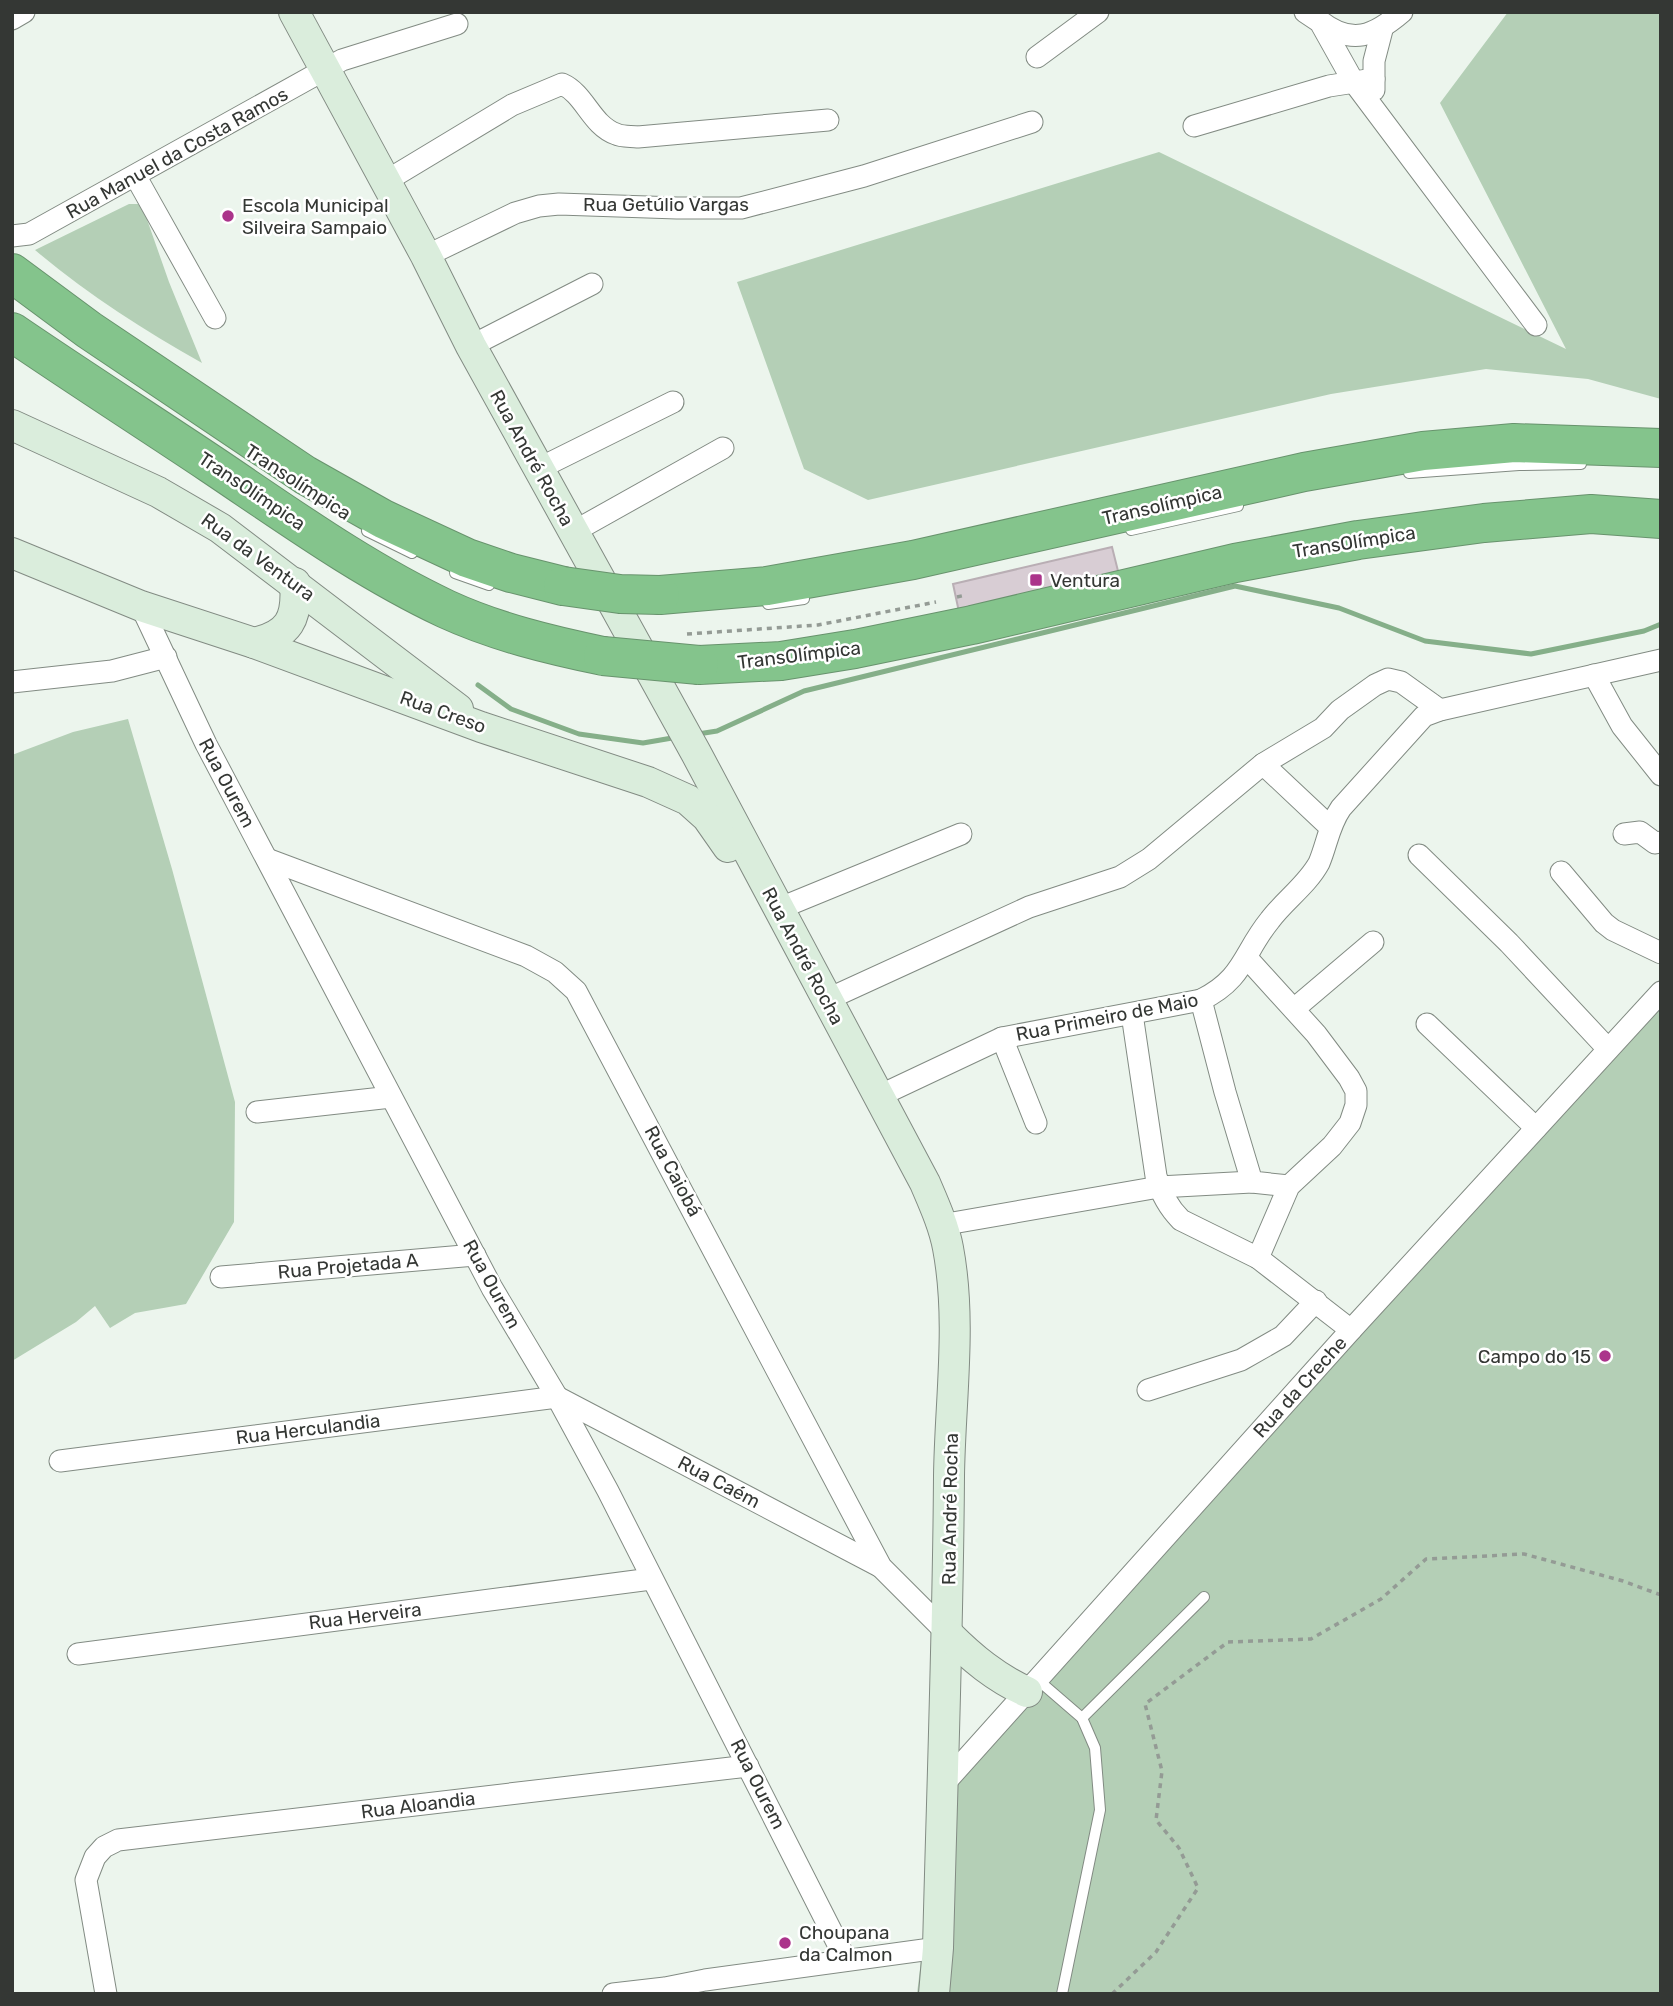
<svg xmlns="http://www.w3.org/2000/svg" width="1673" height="2006" viewBox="0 0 1673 2006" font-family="Rubik,sans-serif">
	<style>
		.green { fill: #b4cfb6 }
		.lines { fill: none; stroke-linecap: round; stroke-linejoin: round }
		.stream { stroke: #85af89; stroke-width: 5 }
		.building { fill: #d8cdd4; stroke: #b9aeb4; stroke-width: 2 }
		.lane-casing { stroke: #828b83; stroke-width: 12 }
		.street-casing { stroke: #828b83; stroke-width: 23 }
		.secondary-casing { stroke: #828b83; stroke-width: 32 }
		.highway-casing { stroke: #68936d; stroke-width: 40 }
		.path { stroke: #949b95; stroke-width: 3.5; stroke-dasharray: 5 5; stroke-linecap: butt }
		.lane { stroke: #fff; stroke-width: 10 }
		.street { stroke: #fff; stroke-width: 21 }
		.secondary { stroke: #daeddc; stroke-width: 30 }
		.highway { stroke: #84c48c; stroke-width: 38 }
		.highway-bridge-casing { stroke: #68936d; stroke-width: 40; stroke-linecap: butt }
		.highway-bridge { stroke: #84c48c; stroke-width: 38 }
		.poi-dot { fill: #ab348b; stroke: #fff; stroke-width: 2.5 }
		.labels { text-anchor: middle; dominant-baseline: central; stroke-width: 5; stroke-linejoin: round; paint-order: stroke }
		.street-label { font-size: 19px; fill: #343734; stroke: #fff }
		.poi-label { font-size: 19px; fill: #343734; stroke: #fff; text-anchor: start }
	</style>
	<rect width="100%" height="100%" fill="#ecf5ed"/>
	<g class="green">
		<polygon points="1508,12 1661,12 1661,399 1588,379 1486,369 1331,394 868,500 804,469 737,282 1159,152 1566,349 1440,103"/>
		<path d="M129 204H138L144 211 169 282 202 363C143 330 86 293 35 250Z"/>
		<polygon points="128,719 172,869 235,1102 234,1222 186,1304 135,1313 110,1328 95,1306 76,1322 12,1361 12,755 73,732"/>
		<polygon points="1661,994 1661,1994 917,1994 943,1776"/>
	</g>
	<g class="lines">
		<g class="stream">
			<polyline points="478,685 511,709 579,734 643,743 678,737"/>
			<polyline points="698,734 717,731 804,691 1235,586 1339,608 1425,641 1531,654 1644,631 1661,624"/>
		</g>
	</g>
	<polygon class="building" points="1112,547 1119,575 959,612 953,584"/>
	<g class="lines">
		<g class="lane-casing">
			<g id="lane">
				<polyline points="1409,473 1519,465 1581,464"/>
				<polyline points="1131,530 1238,506"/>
				<polyline points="367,531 412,553"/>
				<polyline points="455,573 489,585"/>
				<polyline points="768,604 804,599"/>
				<polyline points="1038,1680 1082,1718 1095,1748 1100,1810 1062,1994"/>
				<polyline points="1082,1718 1204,1597"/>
			</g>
		</g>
		<g class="street-casing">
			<g id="street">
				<polyline points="1305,12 1320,22 1353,81 1536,325"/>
				<polyline points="12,19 24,12"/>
				<path d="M1320 21C1352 46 1374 36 1402 12"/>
				<polyline points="1037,57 1098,12"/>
				<polyline points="1374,90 1374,61 1382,30"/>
				<polyline points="1194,126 1329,86 1374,79"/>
				<polyline points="136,177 215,318"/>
				<path d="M386 181 512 105 562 84C585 94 591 125 616 134 622 137 631 136 638 137L828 120"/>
				<polyline points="12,236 29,234 342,60 457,24"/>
				<polyline points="426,256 515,213 539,206 559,204 677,208 741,208 864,176 1032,122"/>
				<polyline points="471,346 592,284"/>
				<polyline points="538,469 673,402"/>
				<polyline points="573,532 723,448"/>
				<polyline points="141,606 206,744 492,1288 557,1397 608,1491 846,1960"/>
				<polyline points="1594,675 1622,726 1661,775"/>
				<polyline points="12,682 112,671 166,657"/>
				<polyline points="1263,764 1323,728 1340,710 1375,685 1388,679 1401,682 1440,710"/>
				<polyline points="1624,834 1640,832 1655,843 1661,842"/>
				<polyline points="1419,855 1509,943 1608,1049"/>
				<polyline points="267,859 526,956 555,972 576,991 881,1567 948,1634"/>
				<polyline points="1561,872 1604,923 1613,930 1661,953"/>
				<polyline points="778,909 961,834"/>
				<polyline points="1247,958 1316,1034 1349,1078 1356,1091 1356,1105 1350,1123 1332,1146 1289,1186 1258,1258"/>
				<polyline points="826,1000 1029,907 1120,877 1149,859 1263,764 1330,827"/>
				<polyline points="1201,1000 1225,1092 1252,1182 1289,1186"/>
				<polyline points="1294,1009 1373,942"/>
				<path d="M1132 1014 1156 1176C1161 1194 1168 1207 1181 1220L1258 1258 1351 1330"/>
				<polyline points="1427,1024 1536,1128"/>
				<polyline points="1002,1038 1036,1123"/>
				<path d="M879 1096 1002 1038 1201 1000C1244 979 1243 953 1270 920 1285 900 1307 885 1319 863 1327 844 1329 825 1341 808L1424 716 1440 710 1661 660"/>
				<polyline points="257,1112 391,1097"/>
				<polyline points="941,1225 1159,1187 1252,1182"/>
				<polyline points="221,1277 475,1255"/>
				<polyline points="1148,1390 1241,1360 1283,1336 1316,1301"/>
				<polyline points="60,1461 557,1397 881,1567"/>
				<polyline points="78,1654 651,1579"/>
				<polyline points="942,1786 1351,1330 1661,992"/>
				<polyline points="106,1994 86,1880 95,1857 104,1847 118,1840 748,1766"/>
				<polyline points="613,1994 665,1988 705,1980 938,1948"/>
			</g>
		</g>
		<g class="secondary-casing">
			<g id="secondary">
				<path d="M294 12 426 256 471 346 696 753 925 1183C934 1204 944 1226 948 1248 962 1322 950 1401 949 1476 948 1633 942 1790 938 1948L934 1994"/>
				<polyline points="12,425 158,492 220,528 458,709"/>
				<polyline points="12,553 141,606 254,643 481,727 648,782 688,800 707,817 728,847"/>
				<path d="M254 643C289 635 298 619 295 583"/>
				<path d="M948 1634C972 1658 996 1678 1027 1692"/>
			</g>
		</g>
		<g class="highway-casing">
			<g id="highway">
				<polyline points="12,273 89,330 305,475 383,519 467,558 511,573 563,586"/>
				<path d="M12 332C78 377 145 420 211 464 287 515 363 570 446 609 496 632 550 645 603 656"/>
				<polyline points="660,595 767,586 913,560 1304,472 1423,451 1514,443 1661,448"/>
				<polyline points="699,665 781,661 855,649 972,625 1235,563 1358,540 1484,523 1591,514 1661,519"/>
			</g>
		</g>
		<g class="path">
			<polyline points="957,597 966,595"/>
			<polyline points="687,634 818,625 936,602"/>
			<polyline points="1112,1994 1156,1952 1198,1888 1179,1848 1156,1820 1162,1771 1145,1704 1228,1642 1311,1639 1381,1599 1426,1559 1524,1554 1623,1581 1661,1595"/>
		</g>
		<use href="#lane" class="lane"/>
		<use href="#street" class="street"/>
		<use href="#secondary" class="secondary"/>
		<use href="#highway" class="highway"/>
		<g class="highway-bridge-casing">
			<g id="highway-bridge">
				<polyline points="563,586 620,594 660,595"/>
				<polyline points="603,656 699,665"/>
			</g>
		</g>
		<use href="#highway-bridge" class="highway-bridge"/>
	</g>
	<g class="poi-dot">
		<circle cx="228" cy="216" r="7"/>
		<rect x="1029" y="573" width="14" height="14" rx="3.5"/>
		<circle cx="1605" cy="1356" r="7"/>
		<circle cx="785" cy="1943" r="7"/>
	</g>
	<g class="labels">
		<g class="street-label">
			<text transform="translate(177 153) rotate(-29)">Rua Manuel da Costa Ramos</text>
			<text x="666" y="204">Rua Getúlio Vargas</text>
			<text transform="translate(532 458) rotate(61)">Rua André Rocha</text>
			<text transform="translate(298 482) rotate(33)">Transolímpica</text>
			<text transform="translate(252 491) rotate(34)">TransOlímpica</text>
			<text transform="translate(1162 505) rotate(-13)">Transolímpica</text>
			<text transform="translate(1354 542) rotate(-9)">TransOlímpica</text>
			<text transform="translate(258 557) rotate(36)">Rua da Ventura</text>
			<text transform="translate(799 655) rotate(-7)">TransOlímpica</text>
			<text transform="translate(443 712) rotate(20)">Rua Creso</text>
			<text transform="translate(227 783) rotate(62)">Rua Ourem</text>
			<text transform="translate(803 956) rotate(62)">Rua André Rocha</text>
			<text transform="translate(1107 1017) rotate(-11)">Rua Primeiro de Maio</text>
			<text transform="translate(673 1171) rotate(62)">Rua Caiobá</text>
			<text transform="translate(348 1266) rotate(-5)">Rua Projetada A</text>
			<text transform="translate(492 1284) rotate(61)">Rua Ourem</text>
			<text transform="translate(1300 1387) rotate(-48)">Rua da Creche</text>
			<text transform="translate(308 1429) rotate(-7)">Rua Herculandia</text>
			<text transform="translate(719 1482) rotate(28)">Rua Caém</text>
			<text transform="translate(950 1509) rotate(-89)">Rua André Rocha</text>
			<text transform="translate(365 1616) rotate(-7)">Rua Herveira</text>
			<text transform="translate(758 1784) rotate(63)">Rua Ourem</text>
			<text transform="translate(418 1805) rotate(-7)">Rua Aloandia</text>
		</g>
		<g class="poi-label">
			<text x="242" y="205">Escola Municipal<tspan x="242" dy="22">Silveira Sampaio</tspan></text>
			<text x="1050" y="580">Ventura</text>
			<text x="1591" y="1356" text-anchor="end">Campo do 15</text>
			<text x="799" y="1932">Choupana<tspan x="799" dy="22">da Calmon</tspan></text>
		</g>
	</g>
	<rect width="1673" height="2006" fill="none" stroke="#343734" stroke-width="28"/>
</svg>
